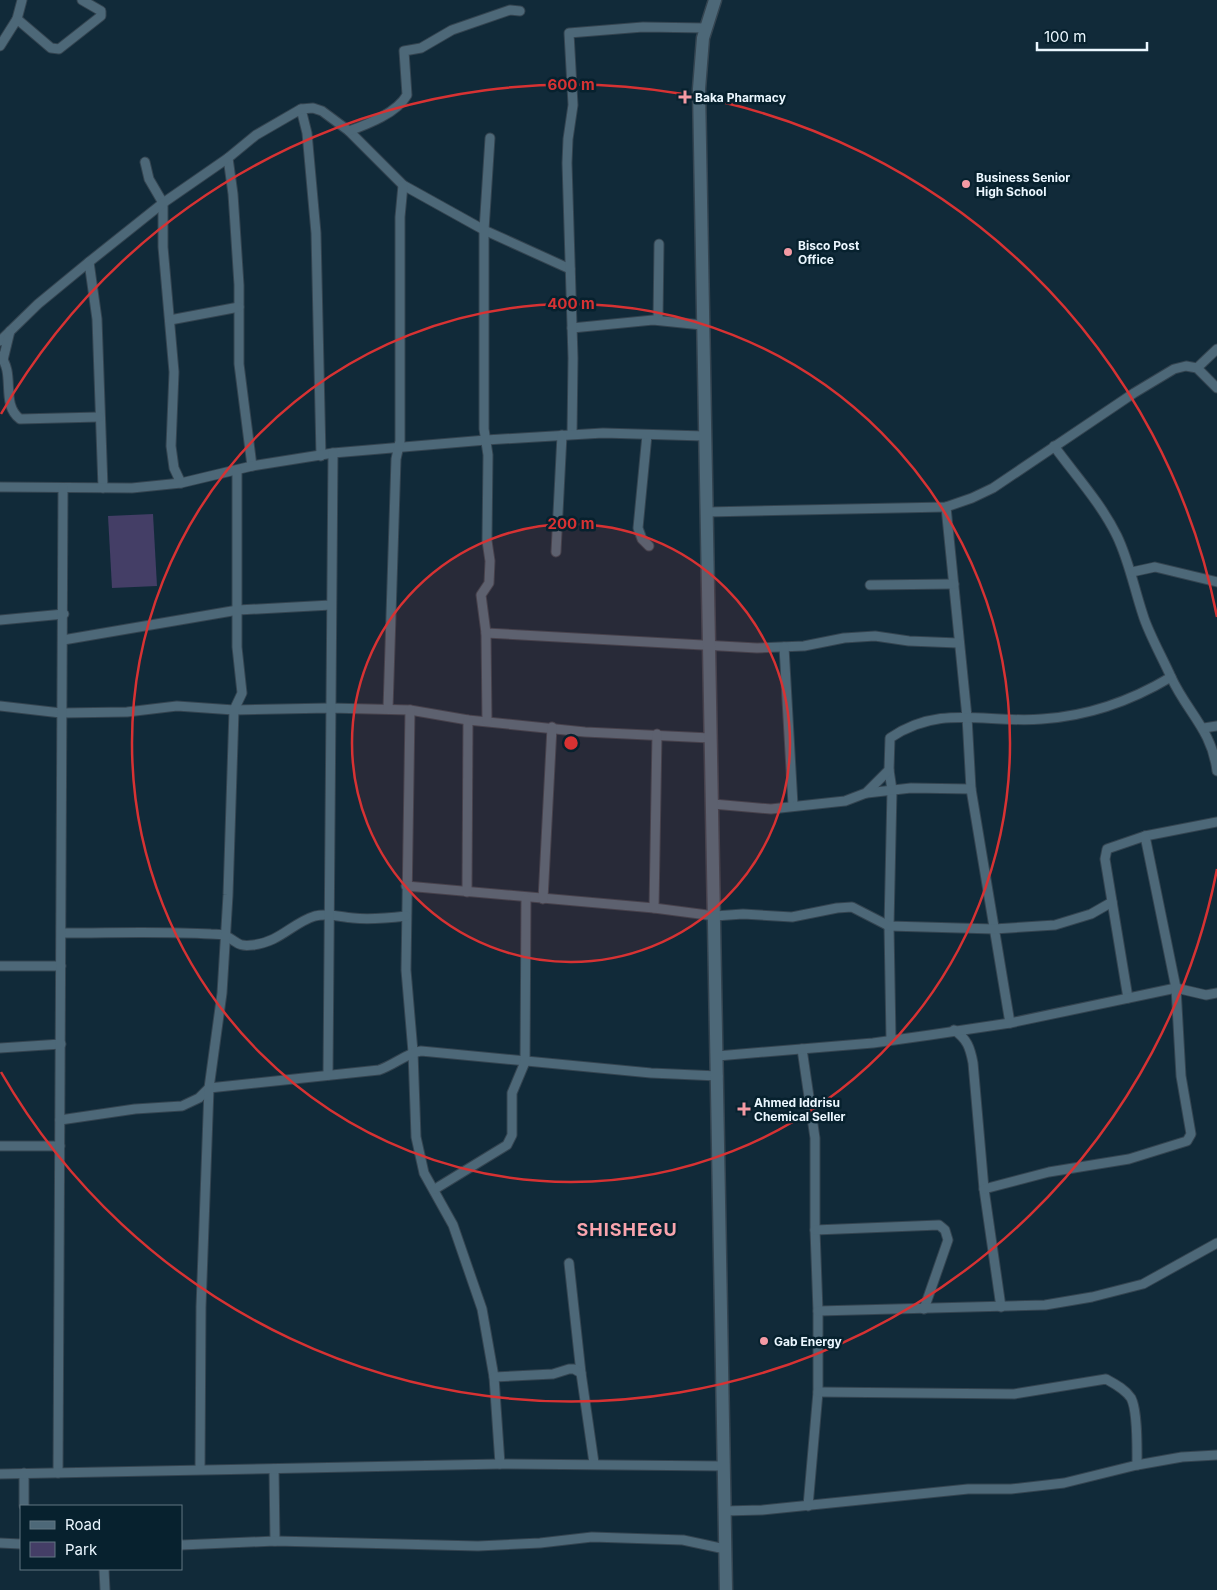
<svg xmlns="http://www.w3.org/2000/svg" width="1217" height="1590" viewBox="0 0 1217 1590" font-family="Inter,sans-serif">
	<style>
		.green { fill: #443e66 }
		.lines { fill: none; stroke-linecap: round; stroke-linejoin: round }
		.minor-casing { stroke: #344450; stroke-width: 11 }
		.secondary-casing { stroke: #344450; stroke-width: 15 }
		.minor { stroke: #4d6878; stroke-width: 9 }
		.secondary { stroke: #4d6878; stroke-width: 12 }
		.ring { fill: none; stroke: #d73233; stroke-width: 2.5 }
		.poi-dot { fill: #f49aa4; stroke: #07212e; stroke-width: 2 }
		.labels { text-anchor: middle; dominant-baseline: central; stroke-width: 5; stroke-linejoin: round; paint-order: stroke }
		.poi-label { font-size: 12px; font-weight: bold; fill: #ebf7ff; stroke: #07212e; text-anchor: start }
		.district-label { font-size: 18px; font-weight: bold; letter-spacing: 1px; fill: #f8a4ad; stroke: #07212e }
		.centre { fill: #d73233; stroke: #07212e; stroke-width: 2.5 }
		.ring-label { font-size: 15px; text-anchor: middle; font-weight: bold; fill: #d73233; stroke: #07212e; stroke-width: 5; stroke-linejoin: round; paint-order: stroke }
	</style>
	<rect width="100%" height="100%" fill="#112a39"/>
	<polygon class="green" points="153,514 157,586 112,588 108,516"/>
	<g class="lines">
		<g class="minor-casing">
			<g id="minor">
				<polyline points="17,19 51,48 59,49 101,16 101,11 82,0"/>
				<polyline points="0,46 17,19 22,0"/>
				<polyline points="301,109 307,133 316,233 321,456"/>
				<polyline points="349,131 403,185 484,230 570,269"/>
				<polyline points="228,158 233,194 239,285 239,364 252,466"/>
				<polyline points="145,162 149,179 163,203 163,247 174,372 171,446 174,468 181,483"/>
				<polyline points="89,262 97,319 103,488"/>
				<polyline points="170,320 239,307"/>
				<polyline points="658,320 659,244"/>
				<polyline points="572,328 653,320 702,325"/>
				<path d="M0 341 38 304 89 262 163 203 228 158 256 135 301 109 313 108 322 111 349 131C368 124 397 113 407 95L404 51 421 48 452 30 510 10 520 11"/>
				<path d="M0 356C16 373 0 404 20 419L99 417"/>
				<polyline points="3,360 10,331"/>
				<polyline points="1197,368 1217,349"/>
				<polyline points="572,434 573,358 567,163 568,139 573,105 569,33 643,27 706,28"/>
				<polyline points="647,435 638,528 642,539 649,546"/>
				<path d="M1054 446C1075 475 1101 503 1117 536 1129 561 1134 588 1143 615 1148 632 1163 659 1171 677 1187 712 1212 730 1217 771"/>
				<polyline points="0,487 132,488 181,483 252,466 333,453 486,440 603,433 704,436"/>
				<polyline points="946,507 967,717 971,789 1010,1023"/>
				<polyline points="707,512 946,507 972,498 993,488 1134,393 1174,369 1186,366 1197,368 1217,388"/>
				<polyline points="556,552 562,435"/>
				<polyline points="1132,572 1155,567 1217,582"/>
				<polyline points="870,585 954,584"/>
				<polyline points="0,620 64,614"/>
				<polyline points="486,633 757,648 804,646 844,638 875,636 909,641 958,643"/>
				<polyline points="63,640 238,610 331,605"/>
				<polyline points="784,647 793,805"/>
				<polyline points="0,706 61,713 127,712 177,706 234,710 330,708 410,710 468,720 585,732 710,738"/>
				<polyline points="388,709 396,459 400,441 400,217 403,185"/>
				<polyline points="410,710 406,970 413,1052 416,1137 424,1173 453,1225 482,1309 494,1377 500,1464"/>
				<polyline points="487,721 486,633 481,595 489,583 490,561 487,541 488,455 484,429 484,230 490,138"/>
				<polyline points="1204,728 1217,726"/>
				<polyline points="889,770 892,790 889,926 891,1039"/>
				<polyline points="867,793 911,788 971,789"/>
				<path d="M713 804 771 809 845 801 866 793 889 770 890 738C941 703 987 724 1042 719 1089 716 1131 701 1171 677"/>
				<polyline points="406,886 654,908 715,916 743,914 792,917 837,908 852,907 889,926 994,929 1055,925 1091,914 1112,902"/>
				<polyline points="467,892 468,720"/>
				<polyline points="543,899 552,727"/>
				<polyline points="654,908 657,734"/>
				<path d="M62 933C112 933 162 931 211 934 216 934 222 934 226 936 238 942 237 947 253 945 280 942 292 923 315 916 328 913 340 917 353 918 370 920 389 918 406 916"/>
				<polyline points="0,966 61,966"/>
				<polyline points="1128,998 1105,859 1107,849 1145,836 1217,822"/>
				<path d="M954 1030C967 1039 970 1047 973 1063L984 1189 1001 1307"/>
				<polyline points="0,1048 61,1044"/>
				<polyline points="802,1049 815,1138 815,1230 818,1311 818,1392 808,1506"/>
				<polyline points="717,1056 873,1043 930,1035 1010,1023 1176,988 1206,995 1217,993"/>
				<polyline points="328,1075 333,453"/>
				<path d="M60 1120 135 1109 182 1106 199 1098 209 1088 379 1070C394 1065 407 1053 421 1051L651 1073 718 1076"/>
				<polyline points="0,1146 60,1146"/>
				<polyline points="435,1189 507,1145 512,1135 512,1093 525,1062 526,898"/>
				<polyline points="984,1189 1049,1172 1129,1159 1187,1141 1191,1134 1181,1076 1176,988 1145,836"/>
				<polyline points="815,1230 939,1225 945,1230 948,1240 924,1309"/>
				<polyline points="569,1263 581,1373"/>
				<polyline points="818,1311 1045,1305 1092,1297 1143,1284 1217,1243"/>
				<polyline points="494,1377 553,1374 569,1369 574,1369 581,1373 594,1463"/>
				<path d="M818 1392 1014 1394 1106 1379C1115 1384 1125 1389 1131 1398 1138 1411 1137 1450 1137 1465"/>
				<polyline points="200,1469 201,1307 209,1088 222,993 228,895 234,710 242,693 237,647 237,470"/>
				<polyline points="274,1469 275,1541"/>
				<polyline points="24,1473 24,1506"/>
				<polyline points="58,1473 63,488"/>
				<polyline points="0,1474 500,1464 723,1466"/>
				<polyline points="724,1511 762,1510 968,1489 1011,1489 1064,1483 1137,1465 1182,1457 1217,1455"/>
				<polyline points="0,1543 21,1544"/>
				<polyline points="181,1545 275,1541 478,1546 540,1543 592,1537 683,1540 725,1549"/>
				<polyline points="104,1569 105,1590"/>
			</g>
		</g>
		<g class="secondary-casing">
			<polyline id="secondary" points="715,0 703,38 699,89 726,1590"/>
		</g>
		<use href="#minor" class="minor"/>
		<use href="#secondary" class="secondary"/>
	</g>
	<circle cx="571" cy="743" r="219" fill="#d73233" fill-opacity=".12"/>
	<g class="ring">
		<circle cx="571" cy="743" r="219"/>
		<circle cx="571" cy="743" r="439"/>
		<path d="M1217 869A658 658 0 0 1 1 1072M1 414A658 658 0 0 1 1217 617"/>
	</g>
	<g class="poi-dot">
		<path d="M682.5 89.5h5v5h5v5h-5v5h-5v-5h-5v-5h5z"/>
		<circle cx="966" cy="184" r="5"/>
		<circle cx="788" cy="252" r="5"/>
		<path d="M741.5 1101.5h5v5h5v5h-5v5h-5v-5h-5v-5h5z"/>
		<circle cx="764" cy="1341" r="5"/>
	</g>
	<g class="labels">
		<g class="poi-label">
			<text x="695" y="97">Baka Pharmacy</text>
			<text x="976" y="177">Business Senior<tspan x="976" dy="14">High School</tspan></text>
			<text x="798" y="245">Bisco Post<tspan x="798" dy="14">Office</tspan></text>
			<text x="754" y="1102">Ahmed Iddrisu<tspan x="754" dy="14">Chemical Seller</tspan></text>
			<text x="774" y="1341">Gab Energy</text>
		</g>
		<g class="district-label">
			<text x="627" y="1229">SHISHEGU</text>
		</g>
	</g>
	<circle cx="571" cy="743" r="8" class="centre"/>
	<g class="ring-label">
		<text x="571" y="90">600 m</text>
		<text x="571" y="309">400 m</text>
		<text x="571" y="529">200 m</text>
	</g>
	<rect x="20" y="1505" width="162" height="65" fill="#07212e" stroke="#627782"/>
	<rect x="30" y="1521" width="25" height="8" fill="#4d6878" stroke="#627782"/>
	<text x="65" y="1530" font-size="15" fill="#ebf7ff">Road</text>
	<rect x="30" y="1542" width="25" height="15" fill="#443e66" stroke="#627782"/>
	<text x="65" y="1555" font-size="15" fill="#ebf7ff">Park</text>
	<path d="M1037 42v8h110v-8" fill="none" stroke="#ebf7ff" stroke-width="2.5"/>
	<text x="1044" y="42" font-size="15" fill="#ebf7ff" stroke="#07212e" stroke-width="4" paint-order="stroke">100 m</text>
</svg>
